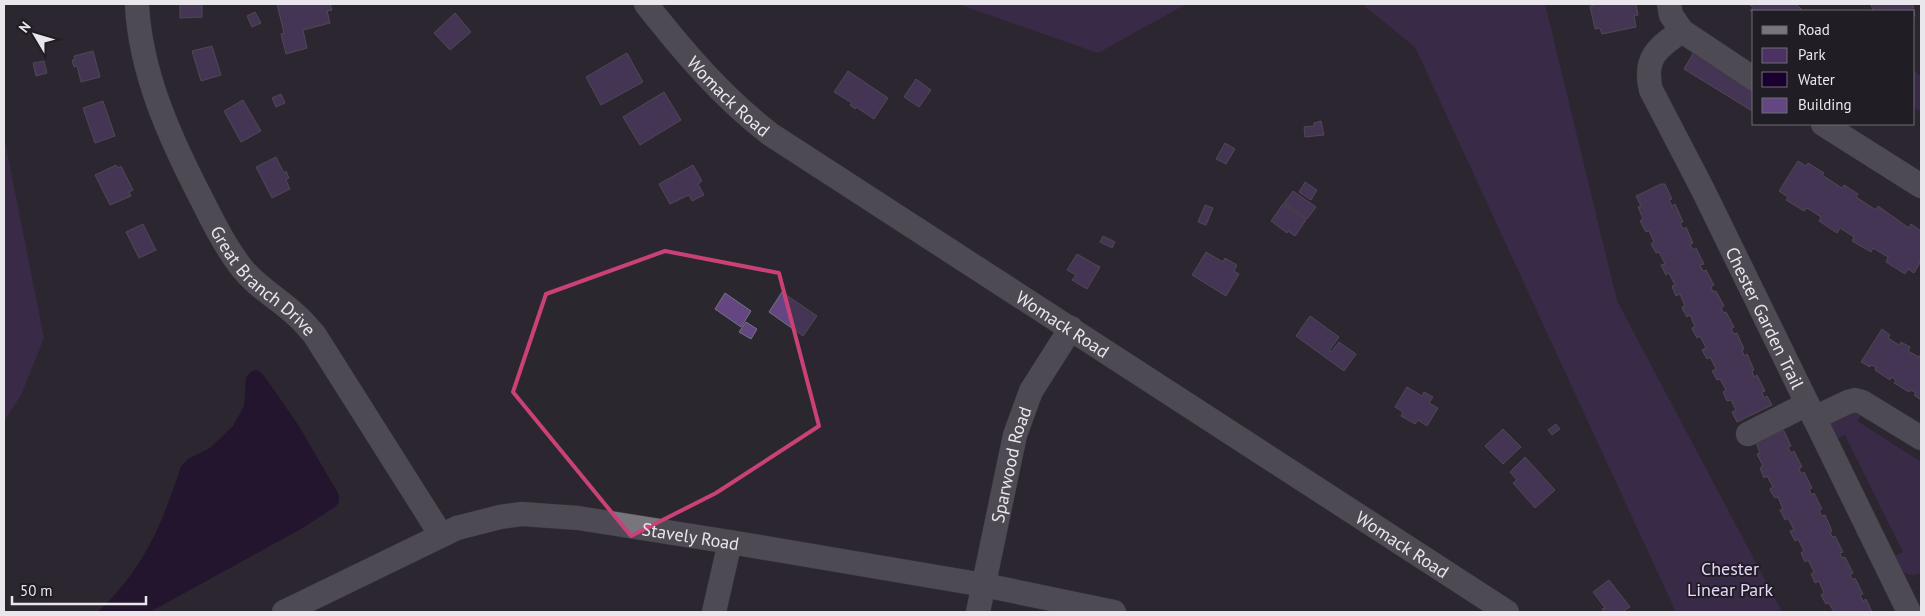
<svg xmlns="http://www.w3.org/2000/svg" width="1925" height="616" viewBox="0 0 1925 616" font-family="'PT Sans',sans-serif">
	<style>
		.green { fill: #4b3164 }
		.water { fill: #19002e }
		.building { fill: #644782; stroke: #78737d }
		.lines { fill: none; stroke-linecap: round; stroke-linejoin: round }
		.minor-casing { stroke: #46434a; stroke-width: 25 }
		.minor { stroke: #79757f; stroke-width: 24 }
		.marked { fill: none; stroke: #ca4178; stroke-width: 4; stroke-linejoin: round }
		.labels { text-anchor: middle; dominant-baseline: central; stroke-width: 4; stroke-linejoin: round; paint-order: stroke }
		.street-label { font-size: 18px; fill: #e9e6ec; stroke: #211d25 }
		.park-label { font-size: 18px; fill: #e6d6fa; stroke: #211d25 }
	</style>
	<rect width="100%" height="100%" fill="#2b272f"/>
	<g class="green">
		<polygon points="958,4 1186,4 1098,53"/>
		<polygon points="1362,4 1545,4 1617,301 1782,612 1676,612 1415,47"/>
		<polygon points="1914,71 1921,76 1921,112 1914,107"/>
		<polygon points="4,137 44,338 21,395 4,421"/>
		<path d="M1863 411 1857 421 1921 462V573C1912 577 1904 573 1896 569L1893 557 1903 552 1845 435 1836 439 1829 426 1834 415Z"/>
	</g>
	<path class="water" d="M258 370 265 377 299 426 339 495V502L335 507 301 529 150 612H98C144 568 162 525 181 466L188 459 210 448 233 426 244 406 246 377 252 371Z"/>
	<g class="building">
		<polygon points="180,4 202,4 202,17 180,18"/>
		<polygon points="277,4 330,4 332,10 327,11 330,23 303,30 307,48 286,54 281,34 284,33"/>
		<polygon points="1595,4 1636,4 1638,15 1634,16 1636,27 1602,34 1600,28 1595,29 1590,6 1595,5"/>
		<polygon points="1749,4 1796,4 1803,11 1754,11 1754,14 1750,10 1753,8"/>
		<polygon points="1871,4 1917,4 1913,5 1915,16 1914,17 1914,11 1873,11"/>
		<polygon points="255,12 261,23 252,27 247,16"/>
		<polygon points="455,13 471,32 450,50 434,33"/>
		<polygon points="212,46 221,75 201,81 192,51"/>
		<polygon points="93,51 100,77 81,82 77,66 74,67 72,60 75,60 74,56"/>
		<polygon points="1694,52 1754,89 1754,112 1684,69"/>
		<polygon points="627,53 643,82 601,105 586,77"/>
		<polygon points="44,61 47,73 36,76 33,63"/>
		<polygon points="848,71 888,98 874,119 856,107 855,109 850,105 852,103 834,92"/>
		<polygon points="916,79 931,90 919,107 904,97"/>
		<polygon points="664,92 681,120 640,145 623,117"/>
		<polygon points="281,94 285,103 276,107 272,98"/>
		<polygon points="243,100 261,131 241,142 224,111"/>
		<polygon points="103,101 115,136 95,143 83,108"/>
		<polygon points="1321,121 1324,135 1305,137 1304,127 1314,126 1314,123"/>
		<polygon points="1225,143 1235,149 1226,164 1216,159"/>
		<polygon points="276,157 284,173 286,171 289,178 286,180 290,189 272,198 256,167"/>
		<polygon points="1798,161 1806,166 1808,163 1824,173 1822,175 1842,188 1844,185 1858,194 1856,197 1876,210 1878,206 1909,228 1911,224 1921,231 1921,261 1914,273 1908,269 1905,274 1886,262 1888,257 1873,248 1871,252 1852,241 1854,237 1840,228 1837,233 1819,221 1821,217 1807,208 1804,211 1786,200 1788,197 1779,191"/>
		<polygon points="116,165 118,168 121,166 133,190 129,192 131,196 110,205 95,175"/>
		<polygon points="693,165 702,181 698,184 704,195 692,201 689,195 670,204 659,184"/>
		<polygon points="1305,182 1317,190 1311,200 1299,192"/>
		<polygon points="1661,184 1665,184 1672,199 1669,200 1672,206 1675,204 1683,222 1680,223 1683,229 1686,227 1693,243 1690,244 1693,250 1696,248 1704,264 1700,265 1703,271 1706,270 1714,285 1711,287 1713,292 1716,291 1724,306 1721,308 1724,313 1726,312 1734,327 1731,329 1734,334 1737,333 1744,349 1742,350 1744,356 1747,354 1754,370 1752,371 1754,377 1757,375 1765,391 1762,392 1764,398 1767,396 1772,405 1737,422 1732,412 1736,410 1731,400 1727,401 1723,392 1726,390 1720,379 1717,380 1712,371 1716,369 1710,357 1707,359 1703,352 1702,350 1706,348 1700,336 1697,338 1693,331 1692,328 1695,327 1690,315 1687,317 1683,310 1682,307 1685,306 1680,294 1676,296 1673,289 1672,286 1675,285 1669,273 1666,275 1661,265 1665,264 1659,252 1656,253 1651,244 1654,242 1649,231 1646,232 1640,221 1643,219 1638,207 1641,206 1636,196"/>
		<polygon points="1293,191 1316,207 1307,219 1284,203"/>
		<polygon points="1283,204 1306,220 1295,236 1288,231 1287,233 1271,221"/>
		<polygon points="1205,205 1213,208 1206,225 1198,222"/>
		<polygon points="143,224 156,250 139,258 126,232"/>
		<polygon points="1103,236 1115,242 1112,248 1100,242"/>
		<polygon points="1206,252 1223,262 1225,258 1237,265 1234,271 1239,274 1226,296 1192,275"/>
		<polygon points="1077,254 1100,267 1087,289 1072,280 1076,275 1067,270"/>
		<polygon points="782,292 817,316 803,336 769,312"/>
		<polygon points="725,293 751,311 741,327 715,309"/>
		<polygon points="1310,316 1339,337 1329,351 1331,352 1339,342 1356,354 1344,371 1296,336"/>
		<polygon points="746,322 757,329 751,339 739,332"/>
		<polygon points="1882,329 1890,335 1888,338 1899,345 1901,342 1910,347 1908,351 1919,357 1921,354 1921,400 1914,395 1916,393 1911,390 1909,392 1894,383 1896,380 1891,377 1890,380 1875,370 1876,367 1871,365 1870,367 1861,362"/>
		<polygon points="1407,387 1422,396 1424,392 1433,397 1429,403 1438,408 1427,426 1418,420 1415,424 1401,416 1403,412 1395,407"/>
		<polygon points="1556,424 1560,429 1552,435 1548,430"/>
		<polygon points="1503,429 1521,447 1503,464 1485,446"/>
		<polygon points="1781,431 1784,431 1791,446 1788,447 1791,453 1794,451 1802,467 1799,468 1801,474 1804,472 1812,488 1809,490 1812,495 1814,493 1822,509 1819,511 1822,516 1825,515 1832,531 1830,532 1832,537 1835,536 1843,552 1840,553 1842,558 1845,557 1853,573 1850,575 1853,580 1855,578 1863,594 1860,595 1863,601 1866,599 1872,612 1834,612 1829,603 1826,604 1821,595 1824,593 1819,581 1815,583 1812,576 1811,574 1814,572 1808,560 1805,562 1801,553 1804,551 1798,539 1795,541 1790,531 1794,530 1788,518 1785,520 1780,510 1783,509 1778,497 1775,498 1771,492 1770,489 1773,487 1767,476 1764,478 1760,468 1763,466 1757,454 1760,453 1756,443"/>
		<polygon points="1525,457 1555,490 1535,508 1513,483 1517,480 1510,472"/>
		<polygon points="1609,580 1630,607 1622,612 1604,612 1602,609 1605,608 1593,592"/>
	</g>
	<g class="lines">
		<g class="minor-casing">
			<g id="minor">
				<path id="s1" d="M137 4C140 72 170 138 201 198 213 222 225 246 241 267 257 288 280 299 298 317 304 322 308 328 314 334L441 535"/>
				<path id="s2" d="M646 4C684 52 721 96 770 134L1507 612"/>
				<polyline points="1669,4 1671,15 1682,31 1754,79"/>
				<path id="s3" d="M1682 31C1658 47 1643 58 1651 90L1703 190 1909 612"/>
				<polyline points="1823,124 1921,186"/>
				<polyline points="1814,418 1848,402 1855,400 1862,402 1921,438"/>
				<polyline points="1748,434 1807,404"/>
				<path id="s4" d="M284 612 457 528 500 517 522 514 578 518 730 542 984 585 1114 612"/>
				<polyline points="714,612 730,542"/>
				<path id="s5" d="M978 612 1015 435 1031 391 1071 328"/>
			</g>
		</g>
		<use href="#minor" class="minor"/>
	</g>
	<path d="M0 0H1925V616H0ZM665 251 779 273 819 426 716 493 631 536 513 392 546 294Z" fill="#2b272f" fill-opacity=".55" fill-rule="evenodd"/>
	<path class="marked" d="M665 251 779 273 819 426 716 493 631 536 513 392 546 294Z"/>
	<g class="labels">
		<g class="street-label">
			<text stroke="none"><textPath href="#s2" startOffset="124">Womack Road</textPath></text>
			<text stroke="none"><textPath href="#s1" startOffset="311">Great Branch Drive</textPath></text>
			<text stroke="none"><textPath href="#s3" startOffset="328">Chester Garden Trail</textPath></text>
			<text stroke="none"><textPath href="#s2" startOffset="529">Womack Road</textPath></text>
			<text stroke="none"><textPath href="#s5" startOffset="151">Sparwood Road</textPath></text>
			<text stroke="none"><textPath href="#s4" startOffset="429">Stavely Road</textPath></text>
			<text stroke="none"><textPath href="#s2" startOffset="934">Womack Road</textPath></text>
		</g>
		<g class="park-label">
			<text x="1730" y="568">Chester<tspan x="1730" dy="21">Linear Park</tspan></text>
		</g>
	</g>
	<rect width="1925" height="616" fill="none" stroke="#e9e6ec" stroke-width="10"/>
	<rect x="1752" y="10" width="162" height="115" fill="#211d25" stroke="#716d75"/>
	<rect x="1762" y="26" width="25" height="8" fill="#79757f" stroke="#716d75"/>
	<text x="1798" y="35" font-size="15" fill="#e9e6ec">Road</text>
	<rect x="1762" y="48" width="25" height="15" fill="#4b3164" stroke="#716d75"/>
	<text x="1798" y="60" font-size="15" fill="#e9e6ec">Park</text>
	<rect x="1762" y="72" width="25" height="15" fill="#19002e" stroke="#716d75"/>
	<text x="1798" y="85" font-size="15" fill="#e9e6ec">Water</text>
	<rect x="1762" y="98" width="25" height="15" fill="#644782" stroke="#716d75"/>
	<text x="1798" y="110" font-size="15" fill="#e9e6ec">Building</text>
	<g transform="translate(35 35) rotate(308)" stroke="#211d25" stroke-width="4" paint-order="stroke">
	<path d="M0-4L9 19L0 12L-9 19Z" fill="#e9e6ec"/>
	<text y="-8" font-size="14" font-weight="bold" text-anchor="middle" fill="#e9e6ec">N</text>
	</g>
	<path d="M12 596v8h134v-8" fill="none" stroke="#e9e6ec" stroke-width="2.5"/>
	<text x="20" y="596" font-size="15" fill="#e9e6ec" stroke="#211d25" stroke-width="4" paint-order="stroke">50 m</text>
</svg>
